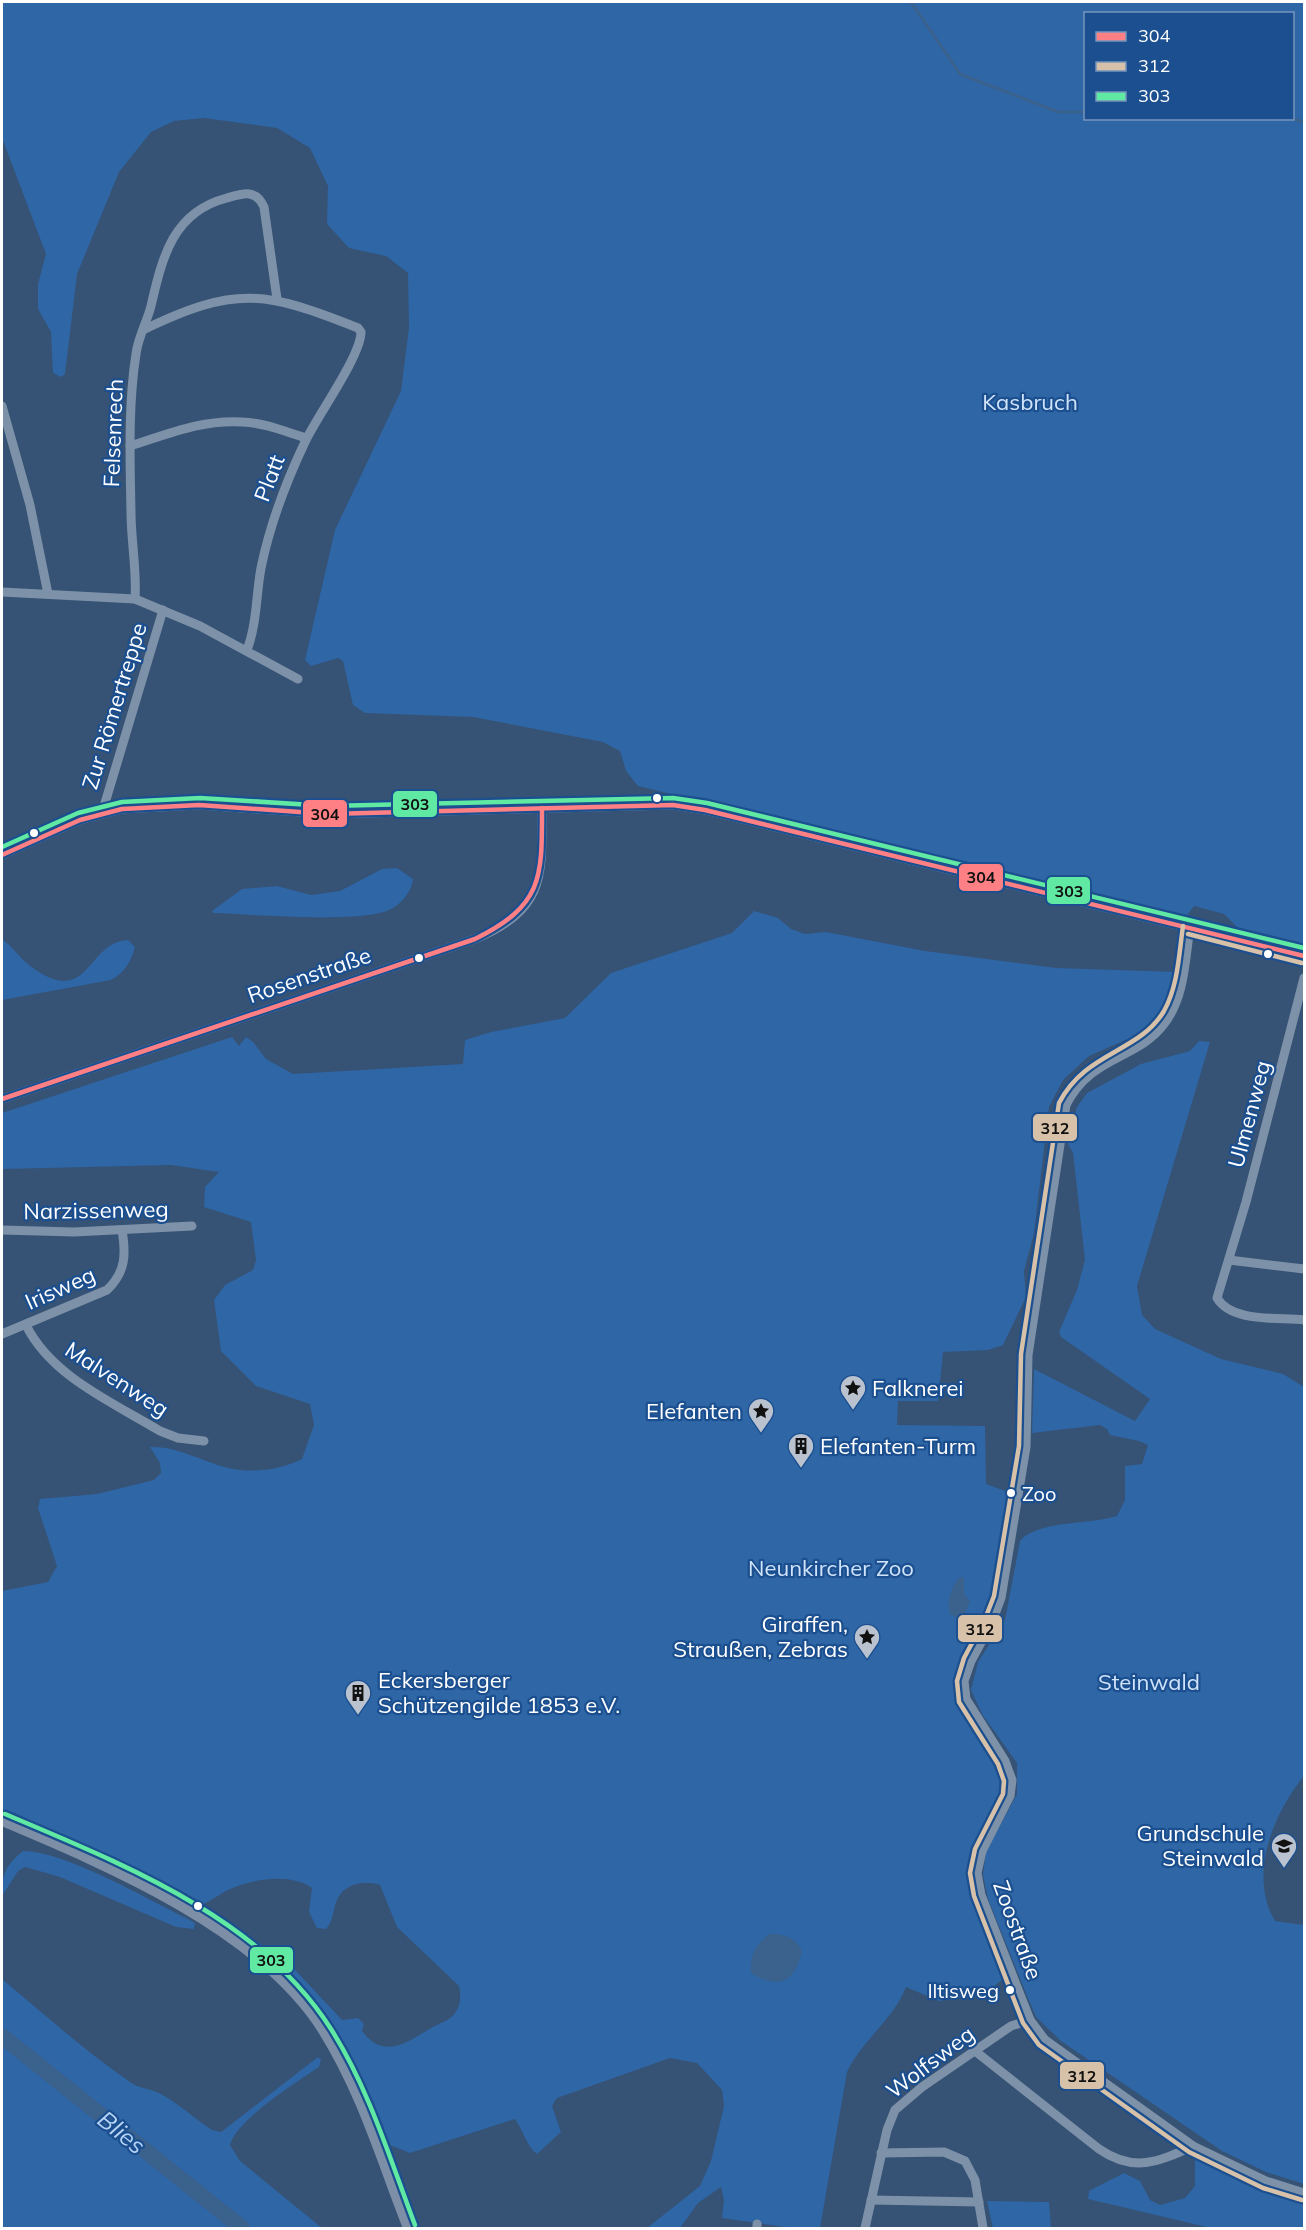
<svg xmlns="http://www.w3.org/2000/svg" width="1306" height="2230" viewBox="0 0 1306 2230" font-family="Mulish,sans-serif">
	<style>
		.green { fill: #2f66a5; fill-rule: evenodd }
		.water { fill: #3b618d }
		.lines { fill: none; stroke-linecap: round; stroke-linejoin: round }
		.stream { stroke: #3b618d; stroke-width: 3 }
		.river { stroke: #3b618d; stroke-width: 16 }
		.minor { stroke: #7d92a8; stroke-width: 9 }
		.major { stroke: #7d8ea7; stroke-width: 10 }
		.bus-1-casing { stroke: #1b4f8f; stroke-width: 9 }
		.bus-2-casing { stroke: #1b4f8f; stroke-width: 9 }
		.bus-3-casing { stroke: #1b4f8f; stroke-width: 9 }
		.bus-1 { stroke: #ff8084; stroke-width: 4.5 }
		.bus-2 { stroke: #d7c1a8; stroke-width: 4.5 }
		.bus-3 { stroke: #60e9a2; stroke-width: 4.5 }
		.bus-dot { fill: #fff; stroke: #1b4f8f; stroke-width: 2 }
		.labels { text-anchor: middle; dominant-baseline: central; stroke-width: 4.5; stroke-linejoin: round; paint-order: stroke }
		.bus-label { font-size: 20px; fill: #fff; stroke: #1b4f8f; text-anchor: start }
		.park-label { font-size: 22px; fill: #cfe3fa; stroke: #1b4f8f }
		.street-label { font-size: 22px; fill: #fff; stroke: #1b4f8f }
		.poi-label { font-size: 22px; fill: #fff; stroke: #1b4f8f; text-anchor: start }
		.water-label { font-size: 24px; font-style: italic; fill: #b5d3f5; stroke: #1b4f8f }
		.line-badge { stroke: #1b4f8f; stroke-width: 2 }
		.pale-badge-label { font-size: 16px; text-anchor: middle; font-weight: bold; fill: #111 }
	</style>
	<rect width="100%" height="100%" fill="#365274"/>
	<g class="green">
		<path d="M2 2H1304V945L1242 932 1224 914 1194 906 1185 918 638 786 626 771 620 751 603 742 473 717 365 713 353 705 343 661 338 658 311 666 305 660 335 530 401 391 409 328 408 273 386 256 349 248 327 224 328 186 310 148 277 128 204 118 174 121 151 132 119 172 77 274 65 374 61 377 53 373 51 332 38 309V284L46 254 2 138ZM1086 14H1292V118H1086Z"/>
		<path d="M397 868 413 879C412 891 401 905 389 910 358 924 251 914 213 913L212 911 242 889 277 886 311 895 340 891 382 869Z"/>
		<path d="M754 911 778 918 791 929 805 934 826 932 925 951 1056 968 1178 972 1174 992 1163 1012 1139 1034 1089 1056 1063 1080 1049 1107 1034 1233 1024 1271 1026 1297 1003 1345 988 1350 943 1352 938 1401H898L897 1425 985 1426 986 1484 1008 1492 1009 1496 988 1614 957 1672 956 1695 1001 1773 1005 1788 977 1850 970 1889 999 1955 1004 1978 985 1994 939 2001 906 1987C894 2019 862 2040 847 2072L820 2228H792L722 2218 724 2200 721 2187 698 2203 680 2228H647L700 2186 711 2161 724 2106 722 2090 697 2063 670 2058 557 2098 552 2106 561 2132 537 2154C527 2147 523 2130 515 2119L410 2153 390 2145C370 2102 352 2055 325 2016 303 1986 274 1963 244 1941V1937H249L282 1956 342 2020 358 2018 364 2024 362 2031C384 2060 406 2043 431 2028 438 2024 451 2020 455 2013 461 2005 461 1995 459 1986L397 1927 380 1885C365 1880 346 1883 338 1898 332 1909 335 1919 326 1929L317 1928 309 1912 312 1888C290 1872 250 1879 226 1891 216 1896 205 1907 192 1905 184 1904 174 1898 166 1894L167 1887 159 1883 152 1887 2 1816V1591L48 1582 57 1566 38 1508 40 1499 97 1494 154 1480 161 1473 160 1463 150 1447C181 1446 205 1464 234 1469 257 1473 282 1469 302 1459L314 1425 310 1404 256 1386 221 1351 214 1300 225 1285 253 1270 256 1260 251 1222 204 1207 205 1187 219 1172 171 1165 2 1169V1113L232 1037 239 1046 246 1037 253 1042 266 1059 293 1074 463 1064 465 1040 491 1032 565 1018 611 973 732 933Z"/>
		<path d="M2 939C13 947 21 960 33 968 90 1008 86 942 128 940L135 947C131 961 125 973 111 980L2 1000Z"/>
		<path d="M1199 1041 1210 1042 1137 1286 1142 1315 1155 1329 1221 1359 1283 1374 1304 1387V1776C1273 1814 1248 1875 1275 1921L1304 1925V2184L1266 2172 1222 2151 1061 2041 1036 2017 1025 1991 988 1899 983 1875 986 1852 1017 1794V1763L982 1714 971 1690 978 1662 1005 1620 1020 1541C1037 1520 1090 1525 1117 1516L1125 1500V1466L1142 1464 1148 1445 1139 1441 1110 1435 1107 1429 1100 1425 1032 1433 1034 1369 1135 1421 1150 1399 1061 1337 1059 1332 1077 1290 1085 1260 1073 1153 1068 1144 1070 1129 1077 1107 1087 1093 1141 1064 1190 1051Z"/>
		<path d="M23 1851C65 1851 147 1899 188 1919L195 1923 194 1929 176 1927 60 1877 25 1867 18 1871 2 1896C1 1875 6 1865 23 1851Z"/>
		<path d="M2 1979C44 2014 85 2051 130 2082 140 2089 149 2088 159 2093 178 2103 194 2118 212 2130L221 2132 318 2057 321 2060 319 2067C297 2082 236 2120 230 2145L240 2161 322 2228H2Z"/>
		<polygon points="1200,2158 1259,2185 1304,2198 1304,2228 1211,2228 1088,2199 1089,2191 1124,2173 1140,2181 1150,2200 1160,2205 1185,2198 1195,2186 1195,2160"/>
		<polygon points="987,2201 1049,2202 1051,2228 993,2228"/>
	</g>
	<g class="water">
		<path d="M960 1577 964 1578V1594L970 1601 964 1615 959 1619 950 1614C946 1601 951 1587 960 1577Z"/>
		<path d="M769 1934C784 1934 795 1937 802 1951 795 1983 778 1990 751 1973 750 1954 755 1946 769 1934Z"/>
	</g>
	<g class="lines">
		<g class="stream">
			<polyline points="911,2 960,74 1058,112 1086,112"/>
			<polyline points="1289,118 1304,122"/>
		</g>
		<polyline class="river" points="2,2036 242,2228"/>
		<g class="minor">
			<path d="M143 330C236 285 265 291 358 328L361 332C361 356 317 416 305 442 286 482 270 524 261 568 256 595 257 624 247 650"/>
			<polyline points="2,406 30,505 48,594"/>
			<path d="M130 446C168 434 203 419 243 422 265 423 286 432 306 438"/>
			<polyline points="2,592 135,599 200,626 298,679"/>
			<path d="M135 599C137 570 131 541 131 512 130 460 128 405 136 354 138 337 147 322 151 306 162 259 172 212 227 198 244 193 256 189 264 207L277 299"/>
			<polyline points="102,813 163,610"/>
			<polyline points="2,855 80,820 122,809 199,805 328,814 673,805 705,810 1304,956"/>
			<path d="M1190 927C1185 959 1185 997 1164 1024 1137 1060 1091 1055 1066 1105L1028 1355 1026 1447 1001 1598 992 1622 971 1661 964 1681 966 1699 1005 1761 1012 1780 1010 1796 982 1851 977 1873 981 1895 1030 2020 1045 2040 1193 2146 1266 2181 1304 2193"/>
			<path d="M1304 978 1246 1202 1217 1298C1232 1323 1279 1317 1304 1320"/>
			<path d="M2 1099 475 939C546 909 542 877 542 808"/>
			<polyline points="2,1230 74,1232 192,1226"/>
			<polyline points="1229,1260 1304,1269"/>
			<path d="M26 1325C51 1376 112 1402 160 1431L178 1438 204 1441"/>
			<path d="M2 1334 107 1290C126 1272 126 1254 122 1230"/>
			<path d="M975 2051 1099 2149C1134 2173 1158 2162 1193 2146"/>
			<polyline points="881,2153 944,2152 965,2161 975,2180 983,2228"/>
			<polyline points="871,2200 979,2202"/>
			<polyline points="757,2228 757,2224"/>
			<polyline points="865,2228 887,2130 895,2110 922,2087 1011,2026 1030,2020"/>
		</g>
		<path class="major" d="M2 1821C109 1866 261 1930 324 2032 362 2093 382 2162 408 2228"/>
		<g class="bus-1-casing">
			<g id="bus-1">
				<polyline points="2,855 80,820 122,809 199,805 328,814 673,805 705,810 1304,956"/>
				<path d="M2 1099 475 939C543 905 542 879 542 808"/>
			</g>
		</g>
		<g class="bus-2-casing">
			<g id="bus-2">
				<path d="M1183 926C1179 954 1178 986 1164 1011 1139 1053 1086 1051 1059 1103L1021 1354 1019 1446 994 1596 985 1619 964 1658 957 1681 959 1702 998 1764 1004 1781 1003 1794 975 1849 970 1873 974 1896 1023 2023 1039 2045 1189 2152 1263 2188 1302 2200"/>
				<polyline points="1188,934 1302,963"/>
			</g>
		</g>
		<g class="bus-3-casing">
			<g id="bus-3">
				<polyline points="2,847 78,813 122,802 200,798 328,806 673,798 707,803 1304,948"/>
				<path d="M5 1814C122 1864 260 1917 331 2029 369 2089 390 2159 415 2225"/>
			</g>
		</g>
		<use href="#bus-1" class="bus-1"/>
		<use href="#bus-2" class="bus-2"/>
		<use href="#bus-3" class="bus-3"/>
	</g>
	<defs>
		<g id="sight-pin" transform="scale(1.35)"><path d="M0 17L-7.5 6A9.5 9.5 0 1 1 7.5 6Z" fill="#b9c2ce" stroke="#1b4f8f"/><path d="M0-6L1.8-2.2L6-1.7L2.9 1.2L3.7 5.4L0 3.3L-3.7 5.4L-2.9 1.2L-6-1.7L-1.8-2.2Z" fill="#111"/></g>
		<g id="building-pin" transform="scale(1.35)"><path d="M0 17L-7.5 6A9.5 9.5 0 1 1 7.5 6Z" fill="#b9c2ce" stroke="#1b4f8f"/><path d="M-4-6H4V6H1V3H-1V6H-4ZM-2.5-4.3h1.7v1.8h-1.7ZM.8-4.3h1.7v1.8H.8ZM-2.5-1h1.7V.8h-1.7ZM.8-1h1.7V.8H.8Z" fill="#111"/></g>
		<g id="school-pin" transform="scale(1.35)"><path d="M0 17L-7.5 6A9.5 9.5 0 1 1 7.5 6Z" fill="#b9c2ce" stroke="#1b4f8f"/><path d="M0-5L7-2L0 1L-7-2ZM-4 1L0 2.5L4 1V4Q0 6-4 4Z" fill="#111"/></g>
	</defs>
	<g fill-rule="evenodd">
		<use href="#sight-pin" x="853" y="1388"/>
		<use href="#sight-pin" x="761" y="1411"/>
		<use href="#building-pin" x="801" y="1446"/>
		<use href="#sight-pin" x="867" y="1637"/>
		<use href="#building-pin" x="358" y="1693"/>
		<use href="#school-pin" x="1284" y="1846"/>
	</g>
	<g class="bus-dot">
		<circle cx="657" cy="798" r="5"/>
		<circle cx="34" cy="833" r="5"/>
		<circle cx="1268" cy="954" r="5"/>
		<circle cx="419" cy="958" r="5"/>
		<circle cx="1011" cy="1493" r="5"/>
		<circle cx="198" cy="1906" r="5"/>
		<circle cx="1010" cy="1990" r="5"/>
	</g>
	<g class="labels">
		<g class="bus-label">
			<text x="1022" y="1493">Zoo</text>
			<text x="999" y="1990" text-anchor="end">Iltisweg</text>
		</g>
		<g class="park-label">
			<text x="1030" y="402">Kasbruch</text>
			<text x="831" y="1568">Neunkircher Zoo</text>
			<text x="1149" y="1682">Steinwald</text>
		</g>
		<g class="street-label">
			<text transform="translate(113 433) rotate(-88)">Felsenrech</text>
			<text transform="translate(269 478) rotate(-69)">Platt</text>
			<text transform="translate(114 706) rotate(-73)">Zur Römertreppe</text>
			<text transform="translate(309 975) rotate(-19)">Rosenstraße</text>
			<text transform="translate(1249 1114) rotate(-75)">Ulmenweg</text>
			<text transform="translate(96 1210) rotate(-1)">Narzissenweg</text>
			<text transform="translate(60 1288) rotate(-24)">Irisweg</text>
			<text transform="translate(117 1379) rotate(33)">Malvenweg</text>
			<text transform="translate(1018 1930) rotate(70)">Zoostraße</text>
			<text transform="translate(930 2062) rotate(-37)">Wolfsweg</text>
		</g>
		<g class="poi-label">
			<text x="872" y="1388">Falknerei</text>
			<text x="742" y="1411" text-anchor="end">Elefanten</text>
			<text x="820" y="1446">Elefanten-Turm</text>
			<text x="848" y="1624" text-anchor="end">Giraffen,<tspan x="848" dy="25">Straußen, Zebras</tspan></text>
			<text x="378" y="1680">Eckersberger<tspan x="378" dy="25">Schützengilde 1853 e.V.</tspan></text>
			<text x="1264" y="1833" text-anchor="end">Grundschule<tspan x="1264" dy="25">Steinwald</tspan></text>
		</g>
		<g class="water-label">
			<text transform="translate(122 2132) rotate(39)">Blies</text>
		</g>
	</g>
	<g class="line-badge">
		<rect x="392" y="790" width="46" height="28" rx="6" fill="#60e9a2"/>
		<rect x="302" y="799" width="46" height="29" rx="6" fill="#ff8084"/>
		<rect x="958" y="863" width="46" height="29" rx="6" fill="#ff8084"/>
		<rect x="1046" y="876" width="45" height="29" rx="6" fill="#60e9a2"/>
		<rect x="1032" y="1113" width="46" height="29" rx="6" fill="#d7c1a8"/>
		<rect x="957" y="1614" width="46" height="29" rx="6" fill="#d7c1a8"/>
		<rect x="249" y="1946" width="45" height="28" rx="6" fill="#60e9a2"/>
		<rect x="1059" y="2061" width="46" height="29" rx="6" fill="#d7c1a8"/>
	</g>
	<g class="pale-badge-label">
		<text x="415" y="810">303</text>
		<text x="325" y="820">304</text>
		<text x="981" y="883">304</text>
		<text x="1069" y="897">303</text>
		<text x="1055" y="1134">312</text>
		<text x="980" y="1635">312</text>
		<text x="271" y="1966">303</text>
		<text x="1082" y="2082">312</text>
	</g>
	<rect width="1306" height="2230" fill="none" stroke="#ffffff" stroke-width="6"/>
	<rect x="1084" y="12" width="210" height="108" fill="#1b4f8f" stroke="#7695bc" stroke-width="1.5"/>
	<rect x="1096" y="32" width="30" height="9" fill="#ff8084" stroke="#7695bc" stroke-width="1.5"/>
	<text x="1138" y="42" font-size="18" fill="#ffffff">304</text>
	<rect x="1096" y="62" width="30" height="9" fill="#d7c1a8" stroke="#7695bc" stroke-width="1.5"/>
	<text x="1138" y="72" font-size="18" fill="#ffffff">312</text>
	<rect x="1096" y="92" width="30" height="9" fill="#60e9a2" stroke="#7695bc" stroke-width="1.5"/>
	<text x="1138" y="102" font-size="18" fill="#ffffff">303</text>
</svg>
